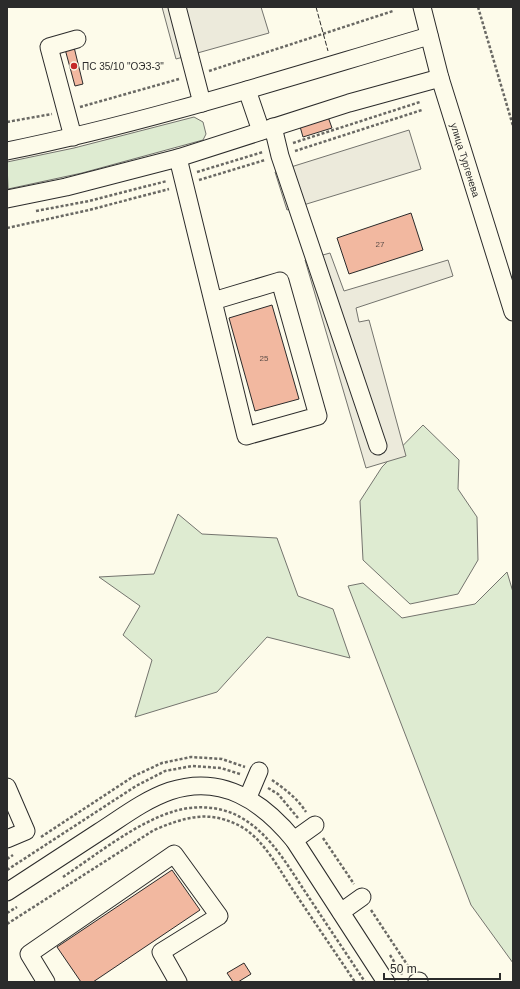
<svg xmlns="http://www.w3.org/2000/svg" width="520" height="989" viewBox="0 0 520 989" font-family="Helvetica,sans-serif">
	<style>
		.green { fill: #deebd1; stroke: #74746e }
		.parking { fill: #eceadb; stroke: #74746e }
		.building { fill: #f2b8a0; stroke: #2b2b2b }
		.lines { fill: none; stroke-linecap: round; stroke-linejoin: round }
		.minor-casing { stroke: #2b2b2b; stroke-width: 19 }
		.path { stroke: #6a6964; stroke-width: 2.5; stroke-dasharray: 3 2; stroke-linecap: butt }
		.minor { stroke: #fdfbea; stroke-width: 17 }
		.fence { stroke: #2b2b2b; stroke-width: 1; stroke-dasharray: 5 2; stroke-linecap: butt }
		.poi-dot { fill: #c62828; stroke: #fdfbea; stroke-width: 1.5 }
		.labels { text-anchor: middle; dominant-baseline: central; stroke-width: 3; stroke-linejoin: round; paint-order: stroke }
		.number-label { font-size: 8px; fill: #5d4e48 }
		.poi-label { font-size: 10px; fill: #2b2b2b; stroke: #fdfbea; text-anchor: start }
		.street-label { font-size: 10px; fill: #2b2b2b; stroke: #fdfbea }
	</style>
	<rect width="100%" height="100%" fill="#fdfbea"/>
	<g class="green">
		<polygon points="194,117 203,122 206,134 203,140 82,173 8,189 7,162 74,148"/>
		<polygon points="423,425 459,460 458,489 477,517 478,560 458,594 410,604 363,560 360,501 382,467"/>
		<polygon points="178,514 202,534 277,538 298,596 333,609 350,658 267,637 217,692 135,717 152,660 123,635 140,606 99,577 154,574"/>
		<polygon points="507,572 513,592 513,963 471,905 348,586 363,583 402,618 475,604"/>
	</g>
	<g class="parking">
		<polygon points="162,7 261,7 269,33 176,59"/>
		<polygon points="409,130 421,169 287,210 275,172"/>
		<polygon points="330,253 344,291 448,260 453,276 356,308 359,322 369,320 406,456 366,468 305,260"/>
	</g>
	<g class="building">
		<polygon points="74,47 83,84 75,86 65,49"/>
		<polygon points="327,114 332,128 303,137 299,123"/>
		<polygon points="411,213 423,250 349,274 337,238"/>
		<polygon points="272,305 299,399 255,411 229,318"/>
		<polygon points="172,870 200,910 93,982 81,982 57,947"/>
		<polygon points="244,963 251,974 238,982 233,982 227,973"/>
	</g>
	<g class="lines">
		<g class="minor-casing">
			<g id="minor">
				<polyline points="177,7 202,103"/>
				<path id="s1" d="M422 7 440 78 513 312"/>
				<polyline points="247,90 261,131"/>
				<polyline points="273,127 280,156 378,446"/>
				<polyline points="73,137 49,47 77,39"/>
				<path d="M7 151C150 122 289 77 429 36"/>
				<polyline points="178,158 246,436 318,416 280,281 213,301"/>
				<polyline points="7,199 66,187 178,158 349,103 440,78"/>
				<polyline points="7,787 26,831 7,839"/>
				<polyline points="248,797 259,771"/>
				<polyline points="294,840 315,825"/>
				<path d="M7 892C38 872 68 852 99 832 121 818 144 800 170 791 222 774 262 801 294 840L386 982"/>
				<polyline points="341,912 362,897"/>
				<polyline points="46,982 29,954 174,854 219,916 161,952 178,982"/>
				<polyline points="417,982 419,981"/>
			</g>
		</g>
		<g class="path">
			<polyline points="478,7 513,126"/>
			<polyline points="209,71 393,11"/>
			<polyline points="80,107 179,79"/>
			<polyline points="7,122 52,114"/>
			<polyline points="293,143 420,102"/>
			<polyline points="295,151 422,110"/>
			<polyline points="197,172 263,152"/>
			<polyline points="199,180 265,160"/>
			<polyline points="36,211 89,201 167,181"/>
			<polyline points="7,228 89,210 169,189"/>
			<path d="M272 780C285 789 298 799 306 812"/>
			<polyline points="268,788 278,794 298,818"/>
			<polyline points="41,837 134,776 162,763 191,757 222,759 245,767"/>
			<polyline points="323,838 354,884"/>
			<polyline points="7,859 13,855"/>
			<polyline points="7,870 136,786 165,771 192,766 221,768 240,774"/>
			<path d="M63 877C96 855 137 822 175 811 195 805 221 806 240 817 271 834 289 868 308 896 327 925 346 953 365 982"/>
			<polyline points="371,910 410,969"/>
			<polyline points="7,913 17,907"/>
			<path d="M7 924 154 830C183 818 206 810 236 824 263 836 279 870 295 893 315 923 335 952 355 982"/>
			<polyline points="390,955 403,976"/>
		</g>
		<use href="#minor" class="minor"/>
		<polyline class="fence" points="316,7 328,51"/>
	</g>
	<circle class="poi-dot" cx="74" cy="66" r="4"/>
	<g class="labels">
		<g class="number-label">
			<text x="380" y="244">27</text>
			<text x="264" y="358">25</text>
		</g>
		<g class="poi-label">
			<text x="82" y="66">ПС 35/10 "ОЭЗ-3"</text>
		</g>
		<g class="street-label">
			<text stroke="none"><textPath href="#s1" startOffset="159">улица Тургенева</textPath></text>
		</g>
	</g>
	<rect width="520" height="989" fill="none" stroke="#2b2b2b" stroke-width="16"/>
	<path d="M384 973v6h116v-6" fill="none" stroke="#2b2b2b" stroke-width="2"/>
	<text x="390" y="973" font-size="12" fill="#2b2b2b" stroke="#fdfbea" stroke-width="3" paint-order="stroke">50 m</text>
</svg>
